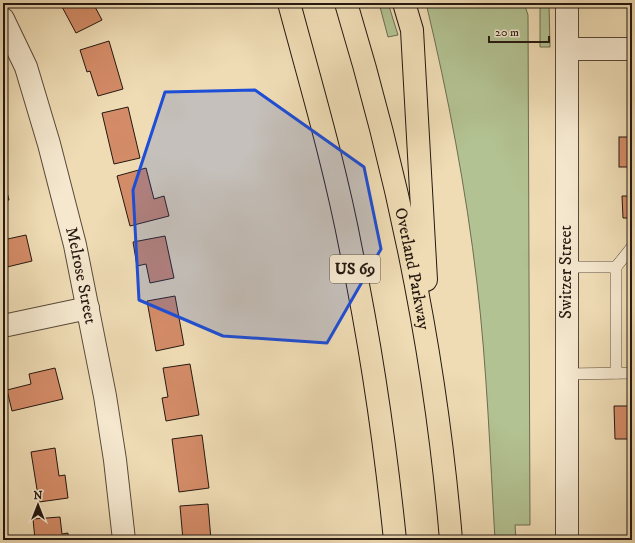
<svg xmlns="http://www.w3.org/2000/svg" width="635" height="543" viewBox="0 0 635 543" font-family="'IM FELL DW Pica',serif">
	<style>
		.green { fill: #b3c292; stroke: #6c6d51 }
		.building { fill: #d48c68; stroke: #251810 }
		.lines { fill: none; stroke-linecap: round; stroke-linejoin: round }
		.service-casing { stroke: #584939; stroke-width: 12 }
		.minor-casing { stroke: #584939; stroke-width: 24 }
		.motorway-casing { stroke: #251810; stroke-width: 24 }
		.service { stroke: #f5e8cf; stroke-width: 11 }
		.minor { stroke: #f5e8cf; stroke-width: 22 }
		.motorway { stroke: #efdcb5; stroke-width: 22 }
		.marked { fill: #1d4ed8; fill-opacity: 0.2; stroke: #1d4ed8; stroke-width: 3; stroke-linejoin: round }
		.labels { text-anchor: middle; dominant-baseline: central; stroke-width: 3.5; stroke-linejoin: round; paint-order: stroke }
		.shield { fill: #f5e8cf; stroke: #635649; stroke-width: 1 }
		.shield-label { font-size: 16px; font-weight: bold; fill: #251810 }
		.street-label { font-size: 17px; fill: #251810; stroke: #f5e8cf }
	</style>
	<rect width="100%" height="100%" fill="#efdcb5"/>
	<filter id="stains"><feTurbulence type="fractalNoise" baseFrequency=".005" numOctaves="4"/><feColorMatrix values="0 0 0 0 .2 0 0 0 0 .09 0 0 0 0 .02 0 0 0 .5 -.17"/></filter>
	<radialGradient id="worn" r=".72"><stop offset=".6" stop-color="#630" stop-opacity="0"/><stop offset="1" stop-color="#630" stop-opacity=".3"/></radialGradient>
	<g class="green">
		<polygon points="379,3 388,3 398,35 388,37"/>
		<path d="M426 3H524L528 15 530 525H515L516 540H495C490 454 487 368 477 283 466 189 448 95 426 3Z"/>
		<polygon points="540,3 549,3 550,47 540,47"/>
	</g>
	<g class="building">
		<polygon points="60,3 93,3 102,20 76,33"/>
		<polygon points="109,41 123,89 98,96 90,71 87,72 80,50"/>
		<polygon points="128,107 140,158 114,164 102,113"/>
		<rect x="619" y="137" width="13" height="30"/>
		<polygon points="146,168 154,199 164,196 169,216 130,226 117,176"/>
		<polygon points="3,177 9,200 3,201"/>
		<polygon points="622,196 632,196 632,218 623,218"/>
		<polygon points="26,235 32,261 3,268 3,240"/>
		<polygon points="165,236 174,278 150,283 146,264 137,266 133,242"/>
		<polygon points="175,296 184,345 156,351 147,301"/>
		<polygon points="190,364 199,415 166,421 162,398 168,397 163,368"/>
		<polygon points="55,368 63,399 12,411 7,390 31,384 29,374"/>
		<polygon points="614,406 632,406 632,439 615,439"/>
		<polygon points="202,435 209,488 179,492 172,439"/>
		<polygon points="55,448 59,476 65,475 68,498 39,502 31,452"/>
		<polygon points="208,504 211,540 183,540 180,506"/>
		<polygon points="60,517 62,534 68,533 68,540 35,540 33,519"/>
	</g>
	<g class="lines">
		<g class="service-casing">
			<g id="service">
				<polyline points="567,267 616,267 632,247"/>
				<polyline points="616,373 616,267"/>
				<polyline points="566,374 632,373"/>
			</g>
		</g>
		<g class="minor-casing">
			<g id="minor">
				<path id="s1" d="M3 19 26 67 49 144 75 245 105 396 115 460 124 540"/>
				<polyline points="567,49 632,49"/>
				<polyline points="3,326 88,308"/>
				<polyline points="567,540 567,3"/>
			</g>
		</g>
		<g class="motorway-casing">
			<g id="motorway">
				<path d="M289 3C311 85 335 166 351 250 371 346 385 442 395 540"/>
				<path id="s2" d="M346 3C399 178 436 358 451 540"/>
				<polyline points="404,3 412,30 426,280"/>
			</g>
		</g>
		<use href="#service" class="service"/>
		<use href="#minor" class="minor"/>
		<use href="#motorway" class="motorway"/>
	</g>
	<path class="marked" d="M255 90 364 167 381 249 327 343 223 336 139 300 133 190 165 92Z"/>
	<g class="labels">
		<rect class="shield" x="330" y="255" width="50" height="28" rx="3"/>
		<g class="shield-label">
			<text x="355" y="269">US 69</text>
		</g>
		<g class="street-label">
			<text stroke="none"><textPath href="#s2" startOffset="274">Overland Parkway</textPath></text>
			<text transform="translate(566 272) rotate(-90)">Switzer Street</text>
			<text stroke="none"><textPath href="#s1" startOffset="269">Melrose Street</textPath></text>
		</g>
	</g>
	<rect width="635" height="543" fill="none" stroke="#efdcb5" stroke-width="16"/>
	<rect x="4" y="4" width="627" height="535" fill="none" stroke="#251810" stroke-width="2"/>
	<rect x="8" y="8" width="619" height="527" fill="none" stroke="#251810"/>
	<g transform="translate(38 505)" stroke="#f5e8cf" stroke-width="3" paint-order="stroke">
	<path d="M0-3L7 15L0 10L-7 15Z" fill="#251810"/>
	<text y="-6" font-size="11" font-weight="bold" text-anchor="middle" fill="#251810">N</text>
	</g>
	<path d="M489 36v6h60v-6" fill="none" stroke="#251810" stroke-width="2"/>
	<text x="495" y="36" font-size="12" fill="#251810" stroke="#f5e8cf" stroke-width="3" paint-order="stroke">20 m</text>
	<rect width="100%" height="100%" filter="url(#stains)"/>
	<rect width="100%" height="100%" fill="url(#worn)"/>
</svg>
